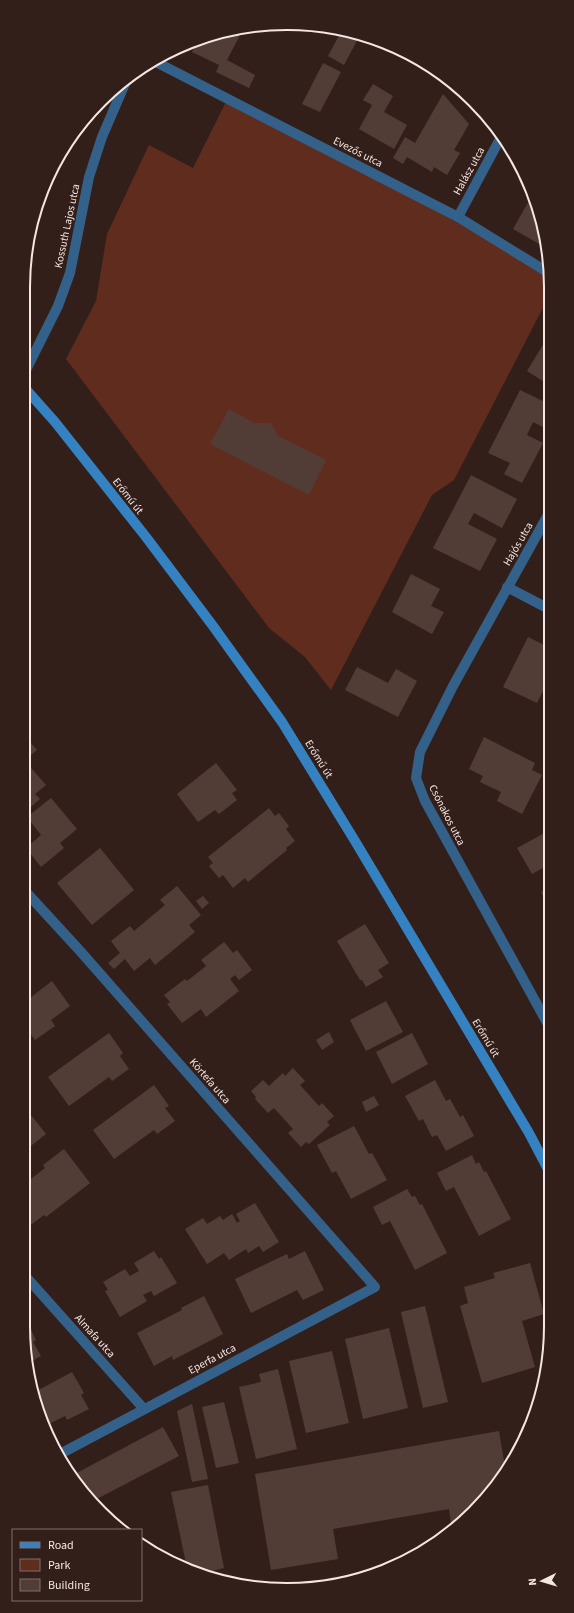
<svg xmlns="http://www.w3.org/2000/svg" width="574" height="1613" viewBox="0 0 574 1613" font-family="'Source Sans 3',sans-serif">
	<style>
		.green { fill: #602c1e }
		.building { fill: #523d36 }
		.lines { fill: none; stroke-linecap: round; stroke-linejoin: round }
		.street { stroke: #346189; stroke-width: 10 }
		.secondary { stroke: #3582c3; stroke-width: 10 }
		.labels { text-anchor: middle; dominant-baseline: central; stroke-width: 3; stroke-linejoin: round; paint-order: stroke }
		.street-label { font-size: 11px; fill: #f4e6e2; stroke: #331f1a }
		.rim { fill: none; stroke: #f4e6e2; stroke-width: 2 }
	</style>
	<rect width="100%" height="100%" fill="#331f1a"/>
	<polygon class="green" points="229,96 239,103 549,273 549,296 454,480 432,495 331,690 305,657 269,628 66,359 96,301 107,234 149,145 193,168"/>
	<g class="building">
		<polygon points="231,30 240,35 227,60 255,75 249,88 216,72 219,65 192,52 199,38"/>
		<polygon points="342,30 353,32 360,35 344,65 328,56"/>
		<polygon points="323,63 341,72 320,112 302,104"/>
		<polygon points="373,84 393,96 384,112 407,125 394,149 359,129 372,105 363,100"/>
		<polygon points="443,94 469,124 454,150 460,153 447,175 434,167 432,172 407,157 403,164 393,158 405,137 415,143"/>
		<polygon points="52,168 58,171 50,190 44,187"/>
		<polygon points="530,199 533,200 548,249 513,229"/>
		<polygon points="549,335 549,385 527,371"/>
		<polygon points="520,390 549,404 549,414 543,427 533,422 527,435 543,443 522,483 504,474 510,463 488,453"/>
		<polygon points="229,409 254,423 271,423 278,436 326,460 309,495 210,444"/>
		<polygon points="471,475 517,499 502,528 474,513 468,524 497,539 480,571 433,548"/>
		<polygon points="411,574 440,589 431,606 444,612 432,634 392,612"/>
		<polygon points="528,637 550,648 550,677 537,703 503,687"/>
		<polygon points="357,667 388,683 396,669 417,681 398,717 345,690"/>
		<polygon points="25,736 37,750 25,760"/>
		<polygon points="484,737 535,763 532,770 542,775 522,814 497,801 501,792 480,782 483,776 469,769"/>
		<polygon points="25,761 46,785 35,794 40,799 25,812"/>
		<polygon points="216,763 237,790 232,793 237,800 219,814 215,810 198,822 177,794"/>
		<polygon points="51,798 77,829 60,843 64,848 41,867 26,848 41,835 27,817"/>
		<polygon points="269,808 275,816 279,813 289,826 286,829 295,841 286,848 287,850 248,882 245,878 233,888 223,875 219,878 209,866 213,863 208,857"/>
		<polygon points="550,830 550,864 532,874 517,848"/>
		<polygon points="100,848 134,890 92,925 57,883"/>
		<polygon points="177,886 201,915 189,925 195,932 155,965 150,958 134,971 125,959 114,969 108,963 120,953 111,941 130,926 134,931 165,905 160,900"/>
		<polygon points="550,888 550,909 541,892"/>
		<polygon points="203,896 209,903 202,909 196,901"/>
		<polygon points="365,924 389,963 378,970 383,977 366,987 362,980 360,980 337,941"/>
		<polygon points="224,942 233,953 237,950 252,970 239,980 235,975 230,979 239,991 206,1017 201,1009 182,1023 167,1004 170,1002 164,995 185,979 187,981 206,966 201,960"/>
		<polygon points="52,981 70,1006 51,1020 55,1026 35,1040 26,1028 26,1001"/>
		<polygon points="386,1001 403,1032 366,1051 350,1020"/>
		<polygon points="329,1032 334,1042 322,1050 316,1040"/>
		<polygon points="109,1033 123,1053 120,1056 129,1069 112,1081 109,1077 69,1106 48,1077"/>
		<polygon points="412,1033 428,1064 392,1084 376,1052"/>
		<polygon points="293,1068 305,1081 300,1085 319,1106 322,1103 334,1116 327,1122 330,1125 309,1144 306,1142 301,1147 288,1133 293,1129 274,1108 268,1113 255,1099 256,1097 251,1091 263,1080 269,1086 283,1073 285,1076"/>
		<polygon points="435,1080 446,1101 450,1099 460,1117 463,1115 474,1136 446,1151 437,1135 432,1137 423,1119 419,1121 405,1096"/>
		<polygon points="154,1085 169,1106 165,1108 175,1121 157,1134 154,1130 114,1159 93,1130"/>
		<polygon points="374,1096 379,1105 366,1112 362,1102"/>
		<polygon points="27,1110 46,1134 27,1149"/>
		<polygon points="354,1126 369,1154 372,1153 387,1180 351,1199 336,1171 332,1173 317,1145"/>
		<polygon points="64,1149 90,1183 46,1217 44,1215 28,1227 27,1182 45,1168 43,1165"/>
		<polygon points="472,1155 476,1164 479,1162 484,1172 486,1171 511,1219 479,1236 454,1187 446,1191 437,1173"/>
		<polygon points="407,1189 412,1197 415,1196 420,1205 422,1204 447,1253 415,1270 390,1221 382,1225 373,1207"/>
		<polygon points="255,1203 279,1242 263,1252 259,1246 248,1253 246,1249 229,1260 224,1253 207,1264 185,1229 203,1218 207,1224 220,1216 223,1220 232,1214 237,1223 240,1221 236,1214"/>
		<polygon points="154,1251 159,1259 161,1257 177,1283 154,1296 151,1291 143,1295 147,1301 120,1317 105,1291 108,1290 103,1282 125,1269 130,1276 139,1271 134,1263"/>
		<polygon points="305,1251 324,1290 303,1300 297,1290 251,1313 235,1279 287,1254 289,1259"/>
		<polygon points="530,1263 544,1314 522,1321 535,1367 482,1383 460,1306 468,1303 464,1287 495,1278 493,1273"/>
		<polygon points="204,1296 223,1334 173,1360 172,1356 154,1366 137,1333 182,1310 181,1308"/>
		<polygon points="425,1306 448,1402 423,1408 401,1312"/>
		<polygon points="28,1324 36,1340 33,1342 41,1356 28,1363"/>
		<polygon points="389,1328 408,1408 363,1419 345,1339"/>
		<polygon points="332,1351 349,1423 306,1433 289,1361"/>
		<polygon points="278,1369 297,1449 256,1459 239,1387 261,1382 259,1374"/>
		<polygon points="72,1372 84,1393 81,1395 89,1409 67,1420 65,1416 43,1427 33,1393"/>
		<polygon points="224,1402 239,1463 216,1468 202,1407"/>
		<polygon points="192,1404 208,1479 192,1482 177,1411"/>
		<polygon points="163,1427 179,1456 91,1502 89,1500 73,1475"/>
		<polygon points="499,1431 506,1473 474,1513 452,1530 449,1509 333,1529 338,1559 271,1570 255,1474"/>
		<polygon points="208,1485 224,1568 203,1573 187,1568 171,1492"/>
	</g>
	<g class="lines">
		<g class="street">
			<polyline points="152,60 458,217 549,273"/>
			<polyline points="458,217 501,137"/>
			<polyline points="23,376 58,306 70,273 89,177 102,137 127,79"/>
			<polyline points="549,513 453,686 420,752 416,778 425,801 550,1028"/>
			<polyline points="507,587 549,609"/>
			<polyline points="26,892 81,952 375,1287 60,1454"/>
			<polyline points="28,1279 144,1409"/>
		</g>
		<polyline class="secondary" points="23,386 55,422 146,537 213,626 282,722 355,841 529,1133 551,1175"/>
	</g>
	<g class="labels">
		<g class="street-label">
			<text transform="translate(358 152) rotate(27)">Evezős utca</text>
			<text transform="translate(469 171) rotate(-61)">Halász utca</text>
			<text transform="translate(67 226) rotate(-78)">Kossuth Lajos utca</text>
			<text transform="translate(128 496) rotate(52)">Erőmű út</text>
			<text transform="translate(518 544) rotate(-60)">Hajós utca</text>
			<text transform="translate(319 759) rotate(58)">Erőmű út</text>
			<text transform="translate(447 815) rotate(63)">Csónakos utca</text>
			<text transform="translate(486 1038) rotate(59)">Erőmű út</text>
			<text transform="translate(210 1081) rotate(49)">Körtefa utca</text>
			<text transform="translate(95 1336) rotate(48)">Almafa utca</text>
			<text transform="translate(212 1359) rotate(-28)">Eperfa utca</text>
		</g>
	</g>
	<path d="M0 0H574V1613H0ZM287 30H287A257 257 0 0 1 544 287V1326A257 257 0 0 1 287 1583H287A257 257 0 0 1 30 1326V287A257 257 0 0 1 287 30Z" fill="#331f1a" fill-rule="evenodd"/>
	<path class="rim" d="M287 30H287A257 257 0 0 1 544 287V1326A257 257 0 0 1 287 1583H287A257 257 0 0 1 30 1326V287A257 257 0 0 1 287 30Z"/>
	<rect x="12" y="1529" width="130" height="72" fill="#331f1a" stroke="#806f6a"/>
	<rect x="20" y="1542" width="20" height="6" fill="#3582c3" stroke="#806f6a"/>
	<text x="48" y="1549" font-size="12" fill="#f4e6e2">Road</text>
	<rect x="20" y="1559" width="20" height="12" fill="#602c1e" stroke="#806f6a"/>
	<text x="48" y="1569" font-size="12" fill="#f4e6e2">Park</text>
	<rect x="20" y="1579" width="20" height="12" fill="#523d36" stroke="#806f6a"/>
	<text x="48" y="1589" font-size="12" fill="#f4e6e2">Building</text>
	<g transform="translate(542 1581) rotate(265)" stroke="#331f1a" stroke-width="3" paint-order="stroke">
	<path d="M0-3L7 15L0 10L-7 15Z" fill="#f4e6e2"/>
	<text y="-6" font-size="11" font-weight="bold" text-anchor="middle" fill="#f4e6e2">N</text>
	</g>
</svg>
